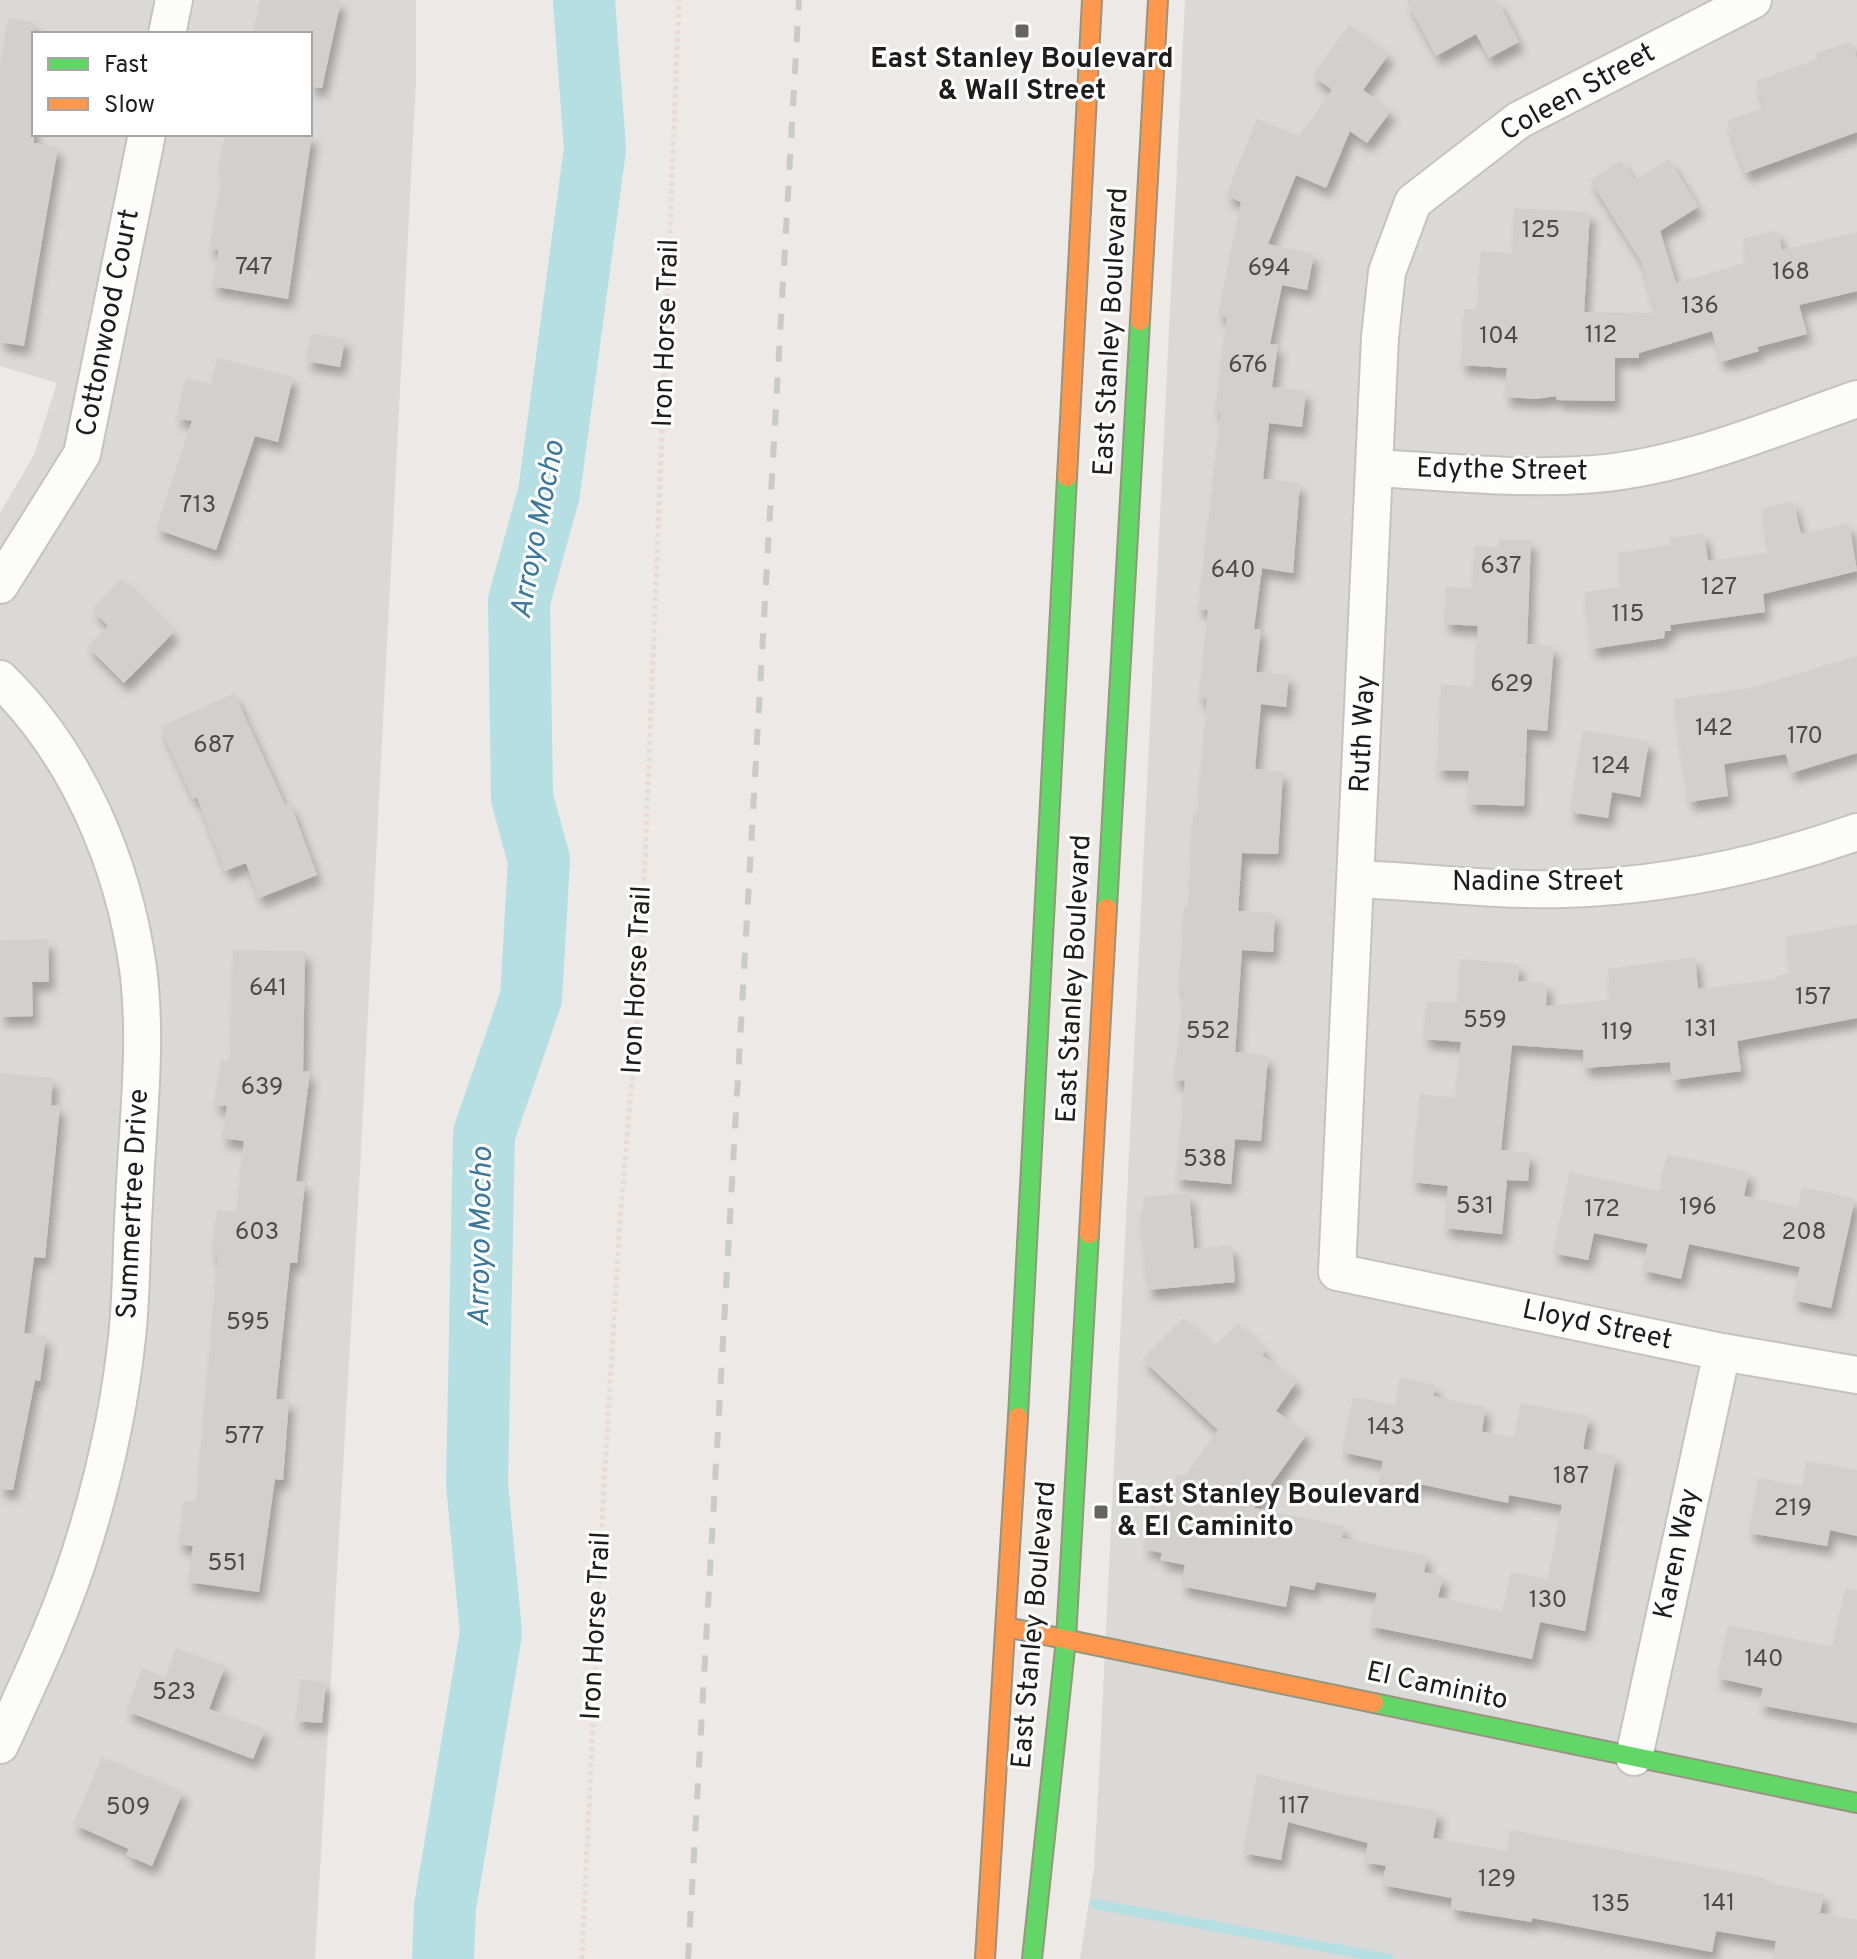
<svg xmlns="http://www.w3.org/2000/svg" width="1857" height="1959" viewBox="0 0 1857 1959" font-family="Overpass,sans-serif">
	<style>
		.residential { fill: #dbd9d7; fill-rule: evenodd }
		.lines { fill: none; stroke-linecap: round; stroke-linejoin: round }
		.stream { stroke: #b5dfe3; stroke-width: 10 }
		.river { stroke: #b5dfe3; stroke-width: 62 }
		.building { fill: #d3cfcc; filter: url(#shadow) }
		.street-casing { stroke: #c4c3c2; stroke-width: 40 }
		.fast-casing { stroke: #97957d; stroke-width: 22 }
		.slow-casing { stroke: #97957d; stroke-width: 22 }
		.path { stroke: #ebd8d8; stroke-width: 5; stroke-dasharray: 4 4; stroke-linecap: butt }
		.street { stroke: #fcfcfb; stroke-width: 36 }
		.fast { stroke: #63d668; stroke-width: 18 }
		.slow { stroke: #ff974d; stroke-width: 18 }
		.rail { stroke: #cacac9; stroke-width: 6; stroke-dasharray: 16 16; stroke-linecap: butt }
		.poi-dot { fill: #656463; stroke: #fff; stroke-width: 3 }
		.labels { text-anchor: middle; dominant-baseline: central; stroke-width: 6; stroke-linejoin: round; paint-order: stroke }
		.number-label { font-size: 24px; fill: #4c4a4a }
		.poi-label { font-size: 28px; font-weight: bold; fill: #1d1d1d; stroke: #fff }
		.street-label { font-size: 28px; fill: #1d1d1d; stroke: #fff }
		.water-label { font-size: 30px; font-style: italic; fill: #3a789d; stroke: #fff }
	</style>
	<defs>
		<filter id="shadow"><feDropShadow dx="5" dy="9" stdDeviation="4" flood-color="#0004"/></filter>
	</defs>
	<rect width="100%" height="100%" fill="#ece9e6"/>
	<g class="residential">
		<path d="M0 0H416V80L360 1169 315 1959H0V513L34 455 57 383 0 366ZM34 34H310V134H34Z"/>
		<polygon points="1185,0 1857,0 1857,1959 1080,1959 1094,1868 1098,1795"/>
	</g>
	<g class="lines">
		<polyline class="stream" points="1095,1904 1389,1959"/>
		<polyline class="river" points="443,1959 445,1907 491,1633 477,1484 484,1134 531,998 539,860 522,798 519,601 549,493 595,149 584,0"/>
	</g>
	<g class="building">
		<polygon points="260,0 341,0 322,88 310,87 310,34 253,34"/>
		<polygon points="1406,0 1497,0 1519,42 1489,58 1476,34 1436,56"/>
		<polygon points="8,18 34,22 34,143 58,147 24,346 0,342 0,65"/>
		<polygon points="1349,25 1389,54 1363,90 1391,111 1367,143 1350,131 1326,188 1296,175 1268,244 1314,254 1307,290 1282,285 1270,344 1278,345 1272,387 1306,391 1302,427 1269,423 1263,479 1300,483 1293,573 1262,568 1254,629 1261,629 1256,672 1289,675 1286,707 1261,704 1255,769 1283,772 1278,854 1242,853 1238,911 1275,913 1273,952 1242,950 1235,1052 1268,1056 1261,1141 1235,1139 1231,1184 1176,1179 1185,1081 1174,1080 1184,991 1179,990 1184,907 1188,907 1193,813 1197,813 1207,699 1199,699 1208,610 1198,609 1221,412 1215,411 1227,317 1218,315 1241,202 1226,195 1257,119 1299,136 1332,90 1312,75"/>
		<polygon points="1852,42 1857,59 1857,132 1745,173 1727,121 1765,107 1756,81 1817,59 1815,53"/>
		<polygon points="225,134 312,134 288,299 212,286 219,250 209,249 223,171 218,170"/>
		<polygon points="1669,159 1698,207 1660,231 1676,283 1748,262 1743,239 1777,230 1782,250 1857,232 1857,291 1799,305 1807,334 1757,347 1759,351 1721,362 1712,331 1639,353 1639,358 1615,358 1615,401 1557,400 1556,396 1536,399 1505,397 1507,368 1461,365 1464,309 1477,309 1481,251 1512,253 1514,208 1590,212 1584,312 1657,313 1641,261 1590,180 1621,160 1634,180"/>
		<polygon points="311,333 345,339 340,367 306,361"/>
		<polygon points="217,358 293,377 278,442 255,436 216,550 156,529 192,421 176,418 186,378 211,384"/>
		<polygon points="1793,501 1801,534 1849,523 1857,571 1763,594 1765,612 1670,625 1671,631 1665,631 1664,638 1592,649 1584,592 1622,587 1617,553 1670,545 1669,538 1704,533 1708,561 1771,552 1761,509"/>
		<polygon points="1499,539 1531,540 1527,644 1554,646 1547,731 1527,729 1524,806 1468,804 1469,771 1437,770 1441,684 1473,687 1478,626 1445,624 1446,587 1472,588 1474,546 1498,547"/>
		<polygon points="121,579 174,632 124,683 87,646 108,626 92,609"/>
		<polygon points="1857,656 1857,753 1791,773 1786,754 1724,764 1728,796 1689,802 1674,699 1749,688"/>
		<polygon points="234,693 285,805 290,803 317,875 259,898 246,863 225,871 197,797 193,799 160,727"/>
		<polygon points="1583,730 1649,741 1640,797 1612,792 1608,818 1570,812"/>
		<polygon points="1857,924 1857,1018 1737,1041 1741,1071 1672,1080 1670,1062 1584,1068 1583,1050 1512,1045 1501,1150 1530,1153 1528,1181 1507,1180 1502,1234 1444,1228 1448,1186 1412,1182 1420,1094 1455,1098 1461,1042 1424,1039 1426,1001 1457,1003 1460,959 1519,964 1518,981 1547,983 1546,1006 1610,1000 1608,969 1695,957 1698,989 1776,979 1776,976 1792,973 1785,937"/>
		<polygon points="48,939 49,982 32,982 33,1016 0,1017 0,940"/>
		<polygon points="233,950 305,951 303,1071 310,1072 296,1181 305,1182 297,1263 290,1263 276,1399 289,1400 283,1480 275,1479 259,1592 188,1582 193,1546 178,1544 184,1501 196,1502 218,1255 212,1254 217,1210 236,1212 244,1141 222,1138 227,1106 214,1105 221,1060 230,1061"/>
		<polygon points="0,1073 53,1078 51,1105 60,1106 45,1258 34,1257 24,1333 46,1336 40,1381 35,1380 13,1490 0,1489"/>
		<polygon points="1667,1154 1749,1172 1744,1196 1798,1208 1802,1187 1855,1199 1831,1308 1793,1300 1800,1267 1689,1244 1681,1279 1642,1270 1648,1244 1594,1233 1588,1260 1553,1253 1570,1172 1659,1191"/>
		<polygon points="1189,1193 1194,1249 1232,1245 1235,1282 1148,1290 1140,1211 1145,1210 1143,1197"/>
		<polygon points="1183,1318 1214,1347 1238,1323 1266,1351 1262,1355 1297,1381 1276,1411 1307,1434 1254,1508 1344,1526 1342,1538 1427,1556 1424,1572 1443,1576 1438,1597 1502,1612 1511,1572 1548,1579 1562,1505 1509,1495 1508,1503 1415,1483 1413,1493 1378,1486 1383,1461 1342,1452 1353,1397 1395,1405 1400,1377 1436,1385 1433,1396 1485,1407 1482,1432 1514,1437 1521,1403 1589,1416 1583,1449 1616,1456 1585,1631 1540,1622 1532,1659 1369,1626 1377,1593 1316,1582 1314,1590 1290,1585 1286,1607 1181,1586 1185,1565 1160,1560 1162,1553 1144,1549 1155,1488 1174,1492 1177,1474 1185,1476 1218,1430 1142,1359"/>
		<polygon points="1806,1461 1857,1470 1857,1536 1830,1530 1827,1546 1749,1533 1758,1478 1802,1486"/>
		<polygon points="1845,1589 1857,1590 1857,1723 1759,1705 1763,1688 1717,1678 1728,1625 1832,1647"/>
		<polygon points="176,1648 225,1666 209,1709 265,1729 253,1759 126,1711 142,1668 165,1677"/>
		<polygon points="300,1679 326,1682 322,1723 296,1721"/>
		<polygon points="102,1757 183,1792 152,1866 126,1855 129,1849 73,1824"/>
		<polygon points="1257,1774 1339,1794 1438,1811 1433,1838 1507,1851 1510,1830 1765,1878 1765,1882 1824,1894 1820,1913 1857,1920 1857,1959 1773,1959 1776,1941 1716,1931 1712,1952 1532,1918 1532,1922 1451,1909 1452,1898 1382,1885 1386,1866 1364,1862 1368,1843 1288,1822 1281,1860 1243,1853"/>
	</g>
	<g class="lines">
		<g class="street-casing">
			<g id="street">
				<polyline points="1753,0 1519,120 1413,202 1387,272 1380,337 1337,1272 1722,1352 1857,1375"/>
				<polyline points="167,34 174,0"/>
				<path d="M1376 468C1444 472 1513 479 1582 475 1677 470 1768 430 1857 399"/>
				<polyline points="0,585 82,454 147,134"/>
				<path d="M0 679C77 754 123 862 138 968 148 1045 137 1127 134 1204 131 1248 132 1293 127 1337 120 1404 105 1473 85 1538 64 1609 31 1678 0 1745"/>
				<path d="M1358 879C1426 882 1496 891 1565 889 1664 886 1764 865 1857 832"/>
				<polyline points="1634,1757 1722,1352"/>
			</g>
		</g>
		<g class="fast-casing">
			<g id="fast">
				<polyline points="1107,908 1140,321"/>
				<polyline points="1018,1417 1067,477"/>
				<polyline points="1374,1703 1857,1803"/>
				<polyline points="1032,1959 1066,1639 1089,1234"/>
			</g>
		</g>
		<g class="slow-casing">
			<g id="slow">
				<polyline points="1140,321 1158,0"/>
				<polyline points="1067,477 1092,0"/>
				<polyline points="1089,1234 1107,908"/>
				<polyline points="1006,1627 1374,1703"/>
				<polyline points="985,1959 1018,1417"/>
			</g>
		</g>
		<polyline class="path" points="582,1959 604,1484 620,1220 640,988 679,0"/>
		<use href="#street" class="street"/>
		<use href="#fast" class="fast"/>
		<use href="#slow" class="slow"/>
		<polyline class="rail" points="688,1959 799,0"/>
	</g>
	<g class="poi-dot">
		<rect x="1014" y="23" width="16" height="16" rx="4"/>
		<rect x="1093" y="1504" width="16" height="16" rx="4"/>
	</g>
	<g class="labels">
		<g class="number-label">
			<text x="1541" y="231">125</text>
			<text x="254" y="268">747</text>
			<text x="1269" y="269">694</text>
			<text x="1791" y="273">168</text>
			<text x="1700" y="307">136</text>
			<text x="1601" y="336">112</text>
			<text x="1499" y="337">104</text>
			<text x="1248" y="366">676</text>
			<text x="198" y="506">713</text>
			<text x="1501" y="567">637</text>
			<text x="1233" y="571">640</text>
			<text x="1719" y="588">127</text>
			<text x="1628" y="615">115</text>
			<text x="1512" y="685">629</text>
			<text x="1714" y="729">142</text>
			<text x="1805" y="737">170</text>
			<text x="214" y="746">687</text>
			<text x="1611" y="767">124</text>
			<text x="268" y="989">641</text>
			<text x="1813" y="998">157</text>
			<text x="1485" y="1021">559</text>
			<text x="1701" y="1030">131</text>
			<text x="1208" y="1032">552</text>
			<text x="1617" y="1033">119</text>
			<text x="262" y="1088">639</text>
			<text x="1205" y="1160">538</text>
			<text x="1475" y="1207">531</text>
			<text x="1698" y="1208">196</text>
			<text x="1602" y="1210">172</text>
			<text x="257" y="1233">603</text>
			<text x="1804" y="1233">208</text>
			<text x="248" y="1323">595</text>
			<text x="1386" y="1428">143</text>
			<text x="244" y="1437">577</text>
			<text x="1571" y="1477">187</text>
			<text x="1793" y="1509">219</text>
			<text x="227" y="1564">551</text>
			<text x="1548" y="1601">130</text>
			<text x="1764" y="1660">140</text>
			<text x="174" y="1693">523</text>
			<text x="1294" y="1807">117</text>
			<text x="128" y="1808">509</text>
			<text x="1497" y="1880">129</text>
			<text x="1719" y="1904">141</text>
			<text x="1611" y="1905">135</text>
		</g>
		<g class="poi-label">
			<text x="1022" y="60">East Stanley Boulevard<tspan x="1022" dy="32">&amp; Wall Street</tspan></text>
			<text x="1117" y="1496" text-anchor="start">East Stanley Boulevard<tspan x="1117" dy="32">&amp; El Caminito</tspan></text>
		</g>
		<g class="street-label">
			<text transform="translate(1578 93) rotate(-29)">Coleen Street</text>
			<text transform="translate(109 323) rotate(-79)">Cottonwood Court</text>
			<text transform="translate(1112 332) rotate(-87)">East Stanley Boulevard</text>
			<text transform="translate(667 333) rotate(-88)">Iron Horse Trail</text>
			<text transform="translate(1502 471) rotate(1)">Edythe Street</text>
			<text transform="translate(1364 734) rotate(-87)">Ruth Way</text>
			<text x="1538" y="883">Nadine Street</text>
			<text transform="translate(1075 979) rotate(-87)">East Stanley Boulevard</text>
			<text transform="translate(638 980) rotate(-87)">Iron Horse Trail</text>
			<text transform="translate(134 1204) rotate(-87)">Summertree Drive</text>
			<text transform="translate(1597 1326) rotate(12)">Lloyd Street</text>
			<text transform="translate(1678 1554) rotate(-78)">Karen Way</text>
			<text transform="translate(1035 1625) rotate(-85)">East Stanley Boulevard</text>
			<text transform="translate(597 1626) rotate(-87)">Iron Horse Trail</text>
			<text transform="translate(1437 1687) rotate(12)">El Caminito</text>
		</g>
		<g class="water-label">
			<text transform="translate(539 530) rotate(-79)">Arroyo Mocho</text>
			<text transform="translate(482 1237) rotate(-89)">Arroyo Mocho</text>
		</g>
	</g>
	<rect x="32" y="32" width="280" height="104" fill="#ffffff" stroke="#a5a5a5" stroke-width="2"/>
	<rect x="48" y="58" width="40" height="12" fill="#63d668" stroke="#a5a5a5" stroke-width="2"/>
	<text x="104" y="72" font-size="24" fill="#1d1d1d">Fast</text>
	<rect x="48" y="98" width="40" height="12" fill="#ff974d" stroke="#a5a5a5" stroke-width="2"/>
	<text x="104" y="112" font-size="24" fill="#1d1d1d">Slow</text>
</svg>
